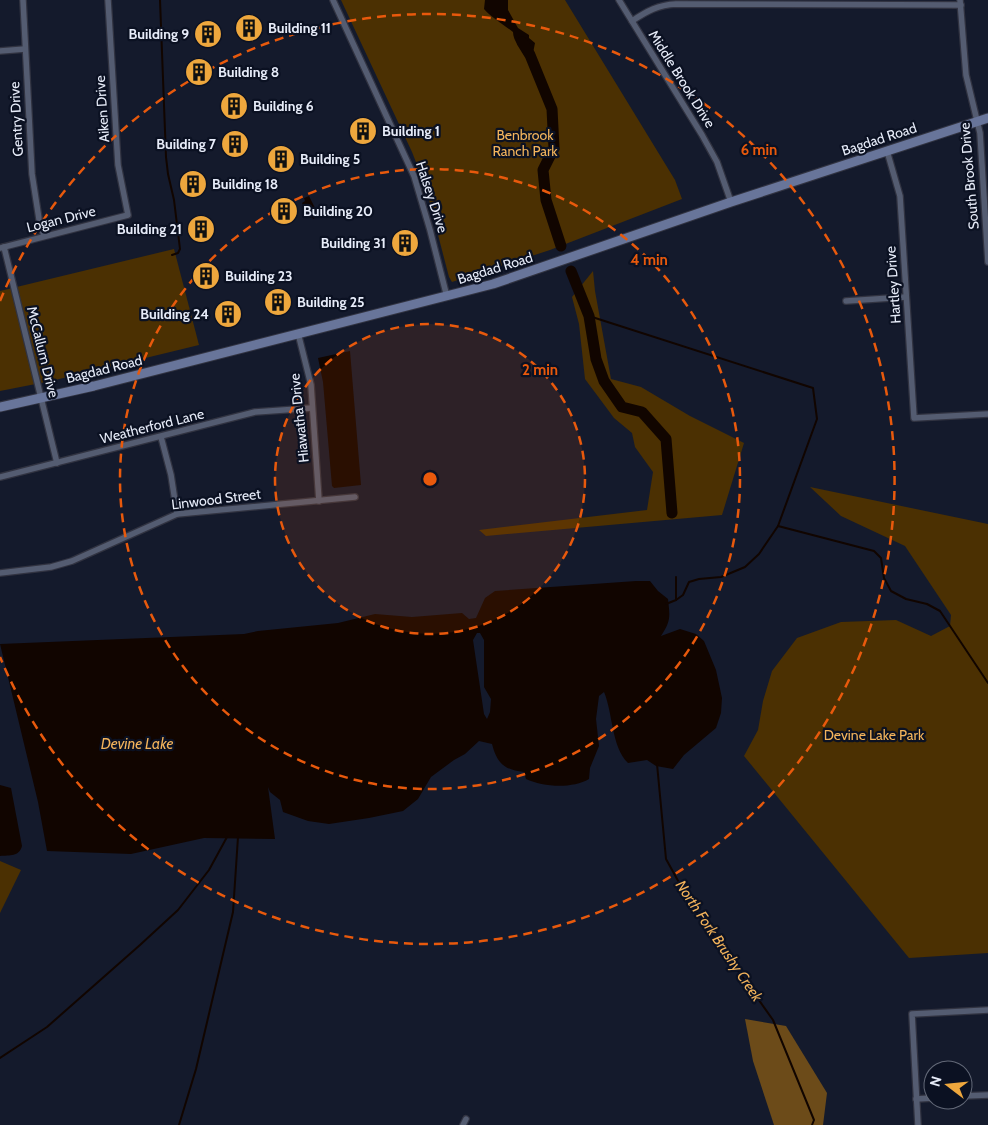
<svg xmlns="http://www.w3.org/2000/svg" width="988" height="1125" viewBox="0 0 988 1125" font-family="Cabin,sans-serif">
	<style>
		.green { fill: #4b3002 }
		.forest { fill: #6c4b19 }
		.water { fill: #110500; fill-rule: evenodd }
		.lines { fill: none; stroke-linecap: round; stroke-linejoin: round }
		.stream { stroke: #110500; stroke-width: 2 }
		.river { stroke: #110500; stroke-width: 11 }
		.street-casing { stroke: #313341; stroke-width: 8 }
		.secondary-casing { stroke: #313341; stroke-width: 11 }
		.street { stroke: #545c71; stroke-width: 5.5 }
		.secondary { stroke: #68759a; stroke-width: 9 }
		.ring { fill: none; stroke: #e8590c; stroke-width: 2.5; stroke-dasharray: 9 6 }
		.labels { text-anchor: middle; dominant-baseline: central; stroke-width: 4.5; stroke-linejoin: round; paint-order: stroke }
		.poi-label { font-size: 14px; font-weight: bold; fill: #e7ecf9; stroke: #0b1122; text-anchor: start }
		.street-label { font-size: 14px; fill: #e7ecf9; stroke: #0b1122 }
		.park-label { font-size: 14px; fill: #f4b55c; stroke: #0b1122 }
		.water-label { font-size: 15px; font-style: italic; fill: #f3b35b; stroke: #0b1122 }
		.centre { fill: #e8590c; stroke: #0b1122; stroke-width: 2.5 }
		.ring-label { font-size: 15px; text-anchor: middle; font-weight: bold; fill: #e8590c; stroke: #0b1122; stroke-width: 4.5; stroke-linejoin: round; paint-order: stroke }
	</style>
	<rect width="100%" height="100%" fill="#141a2c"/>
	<g class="green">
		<polygon points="341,0 565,0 675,180 682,199 550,250 452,282 449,277 425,185 412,152"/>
		<polygon points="174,249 199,345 51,381 0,391 0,291"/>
		<polygon points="593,271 595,291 611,379 641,387 690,416 744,443 722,515 486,536 479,530 647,510 653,472 635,447 632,433 614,418 585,379 579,324 572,297"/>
		<polygon points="810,487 988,524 988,953 909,958 744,756 758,730 763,701 772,671 797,638 841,622 896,620 931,636 950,626 951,615 905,546 841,516"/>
		<polygon points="0,861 21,870 0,913"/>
	</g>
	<polygon class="forest" points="745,1019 786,1026 827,1093 823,1125 774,1125 753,1061"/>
	<g class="water">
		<path d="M485 0H508V10L518 28 529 35V38L535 43 533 53 529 55C521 50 513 41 513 32 503 24 492 18 484 9Z"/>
		<polygon points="309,196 319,216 313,219 312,217 310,218 302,203 305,201 304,198"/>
		<polygon points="350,351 361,485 334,488 332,486 323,382 318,358"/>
		<path d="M636 581H650L658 591 668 599C670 617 671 621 661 636L680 629 696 634 704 641 716 670 722 698 721 713 716 728 684 755 673 769 656 766 647 760 628 763C611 746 613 713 604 692L599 696 596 719 599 746 590 768 589 779C572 789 543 787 526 779L524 772C504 770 497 763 492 744L479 741 465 754 454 760 431 777 418 799 403 811 369 818 329 824 308 821 283 812 280 800 270 792 268 787 275 839 204 838 131 854 47 851 38 802 0 644 244 634 258 631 338 623 375 614 412 617 462 613 469 619 476 618 485 598 495 591ZM477 633H480L484 640V687L491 699 490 712 487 719 484 714 473 640Z"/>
		<path d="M0 785 11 788 22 846C19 857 10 855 0 856Z"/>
	</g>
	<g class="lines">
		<g class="stream">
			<polyline points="160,0 166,157 168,174 174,200 180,249 178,253 172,255"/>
			<polyline points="589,316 813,388 817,419 778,526 759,554 745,567 721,577 699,579 689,582 683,595 676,600"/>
			<polyline points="778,526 874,551 881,558 884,578 891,591 906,599 927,604 940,611 988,683"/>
			<polyline points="666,604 676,600 676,577"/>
			<polyline points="657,764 666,859 692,906 773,1020 814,1120 812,1125"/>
			<polyline points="0,1058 47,1027 140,945 178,910 209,870 227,837"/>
			<polyline points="179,1125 196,1069 233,912 238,837"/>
		</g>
		<g class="river">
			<polyline points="522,42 530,55 552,109 554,148 543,170 546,200 561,246"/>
			<polyline points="571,271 589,316 596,359 604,381 622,407 642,412 666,439 672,513"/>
		</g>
		<g class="street-casing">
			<g id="street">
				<polyline points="23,0 32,174 39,219 44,236"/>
				<polyline points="333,0 414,176 430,230 447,297"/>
				<polyline points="619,0 702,135 717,162 731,202"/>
				<polyline points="960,0 966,75 980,133 988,262"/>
				<path d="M632 21C647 11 658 5 676 4L961 5"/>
				<polyline points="0,51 25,49"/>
				<polyline points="887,151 900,196 914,418 988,414"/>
				<polyline points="4,247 57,463"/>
				<polyline points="0,248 128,215 118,165 108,0"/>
				<polyline points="846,301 906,297"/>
				<polyline points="298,333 311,385 319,501"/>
				<polyline points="161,437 171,475 177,514"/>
				<polyline points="0,477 255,412 312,408"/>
				<polyline points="0,573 51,567 72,561 177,514 355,497"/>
				<polyline points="963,1096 988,1095"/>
				<polyline points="916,1099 933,1098"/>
				<polyline points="463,1125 466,1119"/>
				<polyline points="918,1125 912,1014 988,1010"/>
			</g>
		</g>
		<g class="secondary-casing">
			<polyline id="secondary" points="0,407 94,386 493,284 731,202 988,118"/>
		</g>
		<use href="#street" class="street"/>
		<use href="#secondary" class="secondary"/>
	</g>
	<circle cx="430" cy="479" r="155" fill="#e8590c" fill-opacity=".12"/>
	<g class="ring">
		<circle cx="430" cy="479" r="155"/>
		<circle cx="430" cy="479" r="310"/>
		<path d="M0 301A465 465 0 1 1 0 657"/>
	</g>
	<defs>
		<g id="building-disc" transform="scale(1.4375)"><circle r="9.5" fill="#eea73d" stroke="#0b1122"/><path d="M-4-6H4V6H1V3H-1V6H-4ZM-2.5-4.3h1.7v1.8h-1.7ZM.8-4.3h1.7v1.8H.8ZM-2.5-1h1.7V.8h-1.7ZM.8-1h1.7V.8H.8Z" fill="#111"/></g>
	</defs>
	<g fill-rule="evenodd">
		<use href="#building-disc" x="249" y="28"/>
		<use href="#building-disc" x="208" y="34"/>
		<use href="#building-disc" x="199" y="72"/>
		<use href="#building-disc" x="234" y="106"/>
		<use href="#building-disc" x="363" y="131"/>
		<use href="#building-disc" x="235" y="144"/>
		<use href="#building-disc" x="281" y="159"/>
		<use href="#building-disc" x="193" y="184"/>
		<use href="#building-disc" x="284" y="211"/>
		<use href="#building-disc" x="201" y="229"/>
		<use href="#building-disc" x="405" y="243"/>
		<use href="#building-disc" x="206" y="276"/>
		<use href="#building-disc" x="278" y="302"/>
		<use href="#building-disc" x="228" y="314"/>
	</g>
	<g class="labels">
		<g class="poi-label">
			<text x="268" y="28">Building 11</text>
			<text x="189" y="34" text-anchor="end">Building 9</text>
			<text x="218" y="72">Building 8</text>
			<text x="253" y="106">Building 6</text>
			<text x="382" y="131">Building 1</text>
			<text x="216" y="144" text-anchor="end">Building 7</text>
			<text x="300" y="159">Building 5</text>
			<text x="212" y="184">Building 18</text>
			<text x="303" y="211">Building 20</text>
			<text x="182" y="229" text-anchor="end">Building 21</text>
			<text x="386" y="243" text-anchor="end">Building 31</text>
			<text x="225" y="276">Building 23</text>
			<text x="297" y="302">Building 25</text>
			<text x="209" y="314" text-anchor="end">Building 24</text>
		</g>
		<g class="street-label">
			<text transform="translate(682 79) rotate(58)">Middle Brook Drive</text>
			<text transform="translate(102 109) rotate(-94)">Aiken Drive</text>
			<text transform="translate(16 119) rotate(-93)">Gentry Drive</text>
			<text transform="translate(879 139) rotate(-18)">Bagdad Road</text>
			<text transform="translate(969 176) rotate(-95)">South Brook Drive</text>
			<text transform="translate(432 197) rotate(72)">Halsey Drive</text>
			<text transform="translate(61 219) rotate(-14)">Logan Drive</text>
			<text transform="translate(495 268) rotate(-17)">Bagdad Road</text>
			<text transform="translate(893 285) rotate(-94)">Hartley Drive</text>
			<text transform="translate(43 352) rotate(76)">McCallum Drive</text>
			<text transform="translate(104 369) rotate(-14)">Bagdad Road</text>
			<text transform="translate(299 418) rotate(-96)">Hiawatha Drive</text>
			<text transform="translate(152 426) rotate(-14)">Weatherford Lane</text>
			<text transform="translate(216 499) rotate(-7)">Linwood Street</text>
		</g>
		<g class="park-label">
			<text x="525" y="135">Benbrook<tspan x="525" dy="16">Ranch Park</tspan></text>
			<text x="874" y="735">Devine Lake Park</text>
		</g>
		<g class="water-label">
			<text x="137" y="744">Devine Lake</text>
			<text transform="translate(719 941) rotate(56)">North Fork Brushy Creek</text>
		</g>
	</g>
	<circle cx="430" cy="479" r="8" class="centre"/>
	<g class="ring-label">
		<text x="759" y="155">6 min</text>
		<text x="649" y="265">4 min</text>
		<text x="540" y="375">2 min</text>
	</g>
	<g transform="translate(948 1085) rotate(286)"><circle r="24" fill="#0b1122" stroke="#636978"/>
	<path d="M0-4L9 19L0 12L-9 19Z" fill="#eea73d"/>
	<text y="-8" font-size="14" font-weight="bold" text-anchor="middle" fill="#e7ecf9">N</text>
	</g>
</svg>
